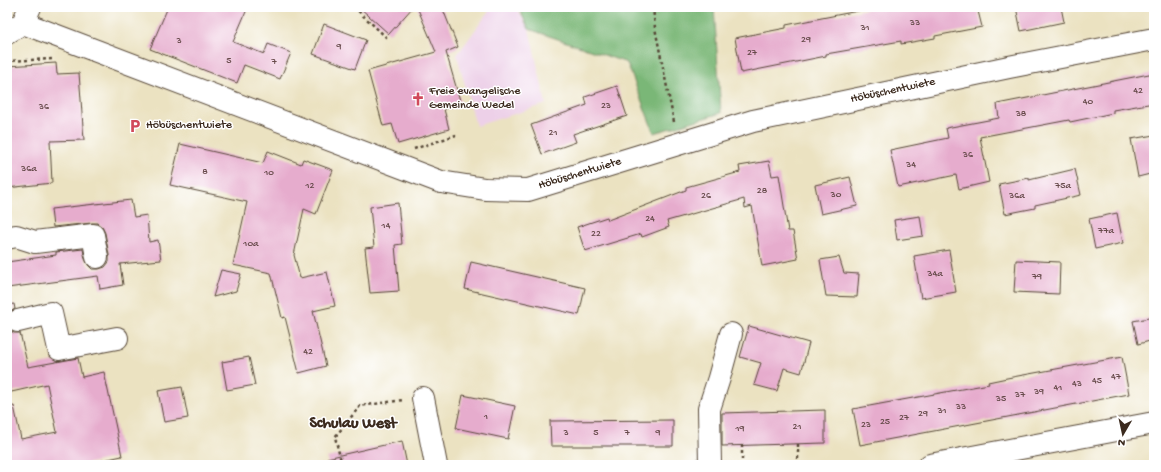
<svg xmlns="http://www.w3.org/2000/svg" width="1161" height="472" viewBox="0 0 1161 472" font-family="'Gochi Hand',sans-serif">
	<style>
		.built { fill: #edd0e8 }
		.forest { fill: #7ab777; stroke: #5a704a }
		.building { fill: #e6accd }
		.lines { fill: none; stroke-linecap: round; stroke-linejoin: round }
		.minor-casing { stroke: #554636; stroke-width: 24 }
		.path { stroke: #554636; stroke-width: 2.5; stroke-dasharray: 3 3; stroke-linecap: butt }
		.minor { stroke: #fff; stroke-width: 22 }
		.labels { text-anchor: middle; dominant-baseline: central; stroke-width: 3; stroke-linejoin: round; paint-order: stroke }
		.number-label { font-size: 10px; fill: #664a4a }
		.street-label { font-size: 12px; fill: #3b2a1e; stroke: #fff }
		.poi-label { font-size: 12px; fill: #3b2a1e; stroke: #fff; text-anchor: start }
		.district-label { font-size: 16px; font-weight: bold; fill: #3b2a1e; stroke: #fff }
	</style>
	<rect width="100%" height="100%" fill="#fff"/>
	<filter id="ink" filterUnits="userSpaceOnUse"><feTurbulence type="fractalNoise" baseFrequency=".025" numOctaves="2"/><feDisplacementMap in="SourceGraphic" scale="8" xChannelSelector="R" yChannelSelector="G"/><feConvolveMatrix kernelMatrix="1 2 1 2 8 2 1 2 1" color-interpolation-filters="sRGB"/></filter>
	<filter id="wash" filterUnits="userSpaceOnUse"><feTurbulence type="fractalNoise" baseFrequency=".012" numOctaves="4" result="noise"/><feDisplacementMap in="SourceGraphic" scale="16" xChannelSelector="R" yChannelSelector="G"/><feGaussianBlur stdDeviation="0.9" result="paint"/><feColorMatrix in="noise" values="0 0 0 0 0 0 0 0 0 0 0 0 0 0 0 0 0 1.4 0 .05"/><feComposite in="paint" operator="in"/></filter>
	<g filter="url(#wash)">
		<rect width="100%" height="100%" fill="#ebe2c1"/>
		<polygon class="built" points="492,7 516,7 529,29 546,104 476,126 457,55"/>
		<polygon class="forest" points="518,7 714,7 721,113 654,133 627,63 529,29"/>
		<g id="blocks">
			<g class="building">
				<polygon points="168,7 248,7 233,42 264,54 268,44 291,53 280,79 244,65 237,83 150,49"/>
				<polygon points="359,7 413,7 389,34"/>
				<polygon points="417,7 442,7 458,47 446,52 461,104 444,109 449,129 398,144 392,124 383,126 368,71 436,52"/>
				<polygon points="878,7 977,7 982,27 935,36 935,38 901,44 901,41 826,54 826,56 741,73 735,38 786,28 786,25"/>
				<polygon points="1016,7 1061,7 1064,22 1021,31"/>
				<polygon points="324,24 366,40 355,69 313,54"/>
				<polygon points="56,63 57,74 79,73 84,140 50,141 52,183 7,188 7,66"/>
				<polygon points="1154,73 1154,103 1113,110 1113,113 1070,122 1069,120 980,137 989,182 959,189 956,175 898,187 890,150 948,138 946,128 999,118 997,104"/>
				<polygon points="617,86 627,116 573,134 576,142 542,154 531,125 587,105 585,97"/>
				<polygon points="1154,135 1154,173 1138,177 1131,139"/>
				<polygon points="180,144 263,163 268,151 301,164 303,159 333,170 316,214 304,209 294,255 300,278 327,272 335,306 313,311 326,366 299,373 285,317 282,318 271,273 233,265 247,202 170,185"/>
				<polygon points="769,161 772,176 779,175 788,231 793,231 798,259 762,266 752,206 745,208 744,199 667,221 669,227 642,237 641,234 585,251 577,227 607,217 608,220 686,190 686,187 740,172 739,166"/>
				<polygon points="1075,169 1081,195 1035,205 1035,208 1005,214 999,184 1029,178 1029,180"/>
				<polygon points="850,177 857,206 821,214 815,185"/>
				<polygon points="131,200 134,217 147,215 149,242 158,240 161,260 120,264 123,285 100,289 98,276 7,288 7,262 56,255 56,252 83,249 85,259 88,265 92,269 99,269 105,267 109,262 109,255 105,233 102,227 97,223 92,223 53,227 51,209"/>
				<polygon points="398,203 402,244 395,245 399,291 370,293 365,248 374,247 370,207"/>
				<polygon points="1117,213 1123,243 1095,249 1089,219"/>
				<polygon points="920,216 923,236 897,240 894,220"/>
				<polygon points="949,250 956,292 921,298 914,256"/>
				<polygon points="839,257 844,273 859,274 857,297 826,296 820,260"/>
				<polygon points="1016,260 1060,262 1059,294 1014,292"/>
				<polygon points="471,262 585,288 579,315 465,289"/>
				<polygon points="221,270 241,274 236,291 213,297"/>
				<polygon points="14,304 15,309 10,312 7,316 7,305"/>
				<polygon points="1154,317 1154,340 1138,344 1133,321"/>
				<polygon points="7,326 9,330 14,333 20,333 28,367 78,358 82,377 104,372 122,456 81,465 7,465 7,407 14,406 21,439 57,432 47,384 7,393"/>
				<polygon points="749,326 809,343 801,373 784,368 777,391 754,385 761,363 740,357"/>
				<polygon points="249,357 255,385 227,390 222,362"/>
				<polygon points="1122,357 1129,394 860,445 853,409 989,384 988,382 1007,378"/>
				<polygon points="182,387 188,418 164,422 158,391"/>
				<polygon points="463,395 515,406 508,439 456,428"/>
				<polygon points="825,410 825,443 722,446 722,413"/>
				<polygon points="673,420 673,446 551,446 550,421"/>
				<polygon points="402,441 407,465 328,465 327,458"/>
			</g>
		</g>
	</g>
	<g filter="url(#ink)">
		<use href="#blocks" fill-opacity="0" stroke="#554636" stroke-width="1"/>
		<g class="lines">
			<g class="minor-casing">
				<g id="minor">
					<polyline points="23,23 441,182 485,189 528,190 753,121 1009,67 1154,39"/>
					<polyline points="7,33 23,23 30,7"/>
					<polyline points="7,238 16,236 35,242 93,235 97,257"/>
					<polyline points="18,321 51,313 59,349 117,338"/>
					<polyline points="423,398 436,465"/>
					<polyline points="710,465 709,409 719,378 731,334"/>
					<polyline points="930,465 1154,423"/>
				</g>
			</g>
			<g class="path">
				<polyline points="354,7 388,39"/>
				<polyline points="653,7 655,28 674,122"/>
				<polyline points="7,61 54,59"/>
				<polyline points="414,149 456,135"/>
				<polyline points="798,444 798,465"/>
				<polyline points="742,445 742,465"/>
				<polyline points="342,465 335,437 360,406 403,400"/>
			</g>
			<use href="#minor" class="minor"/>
		</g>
	</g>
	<defs>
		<g id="church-bare" transform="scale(1.08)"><path d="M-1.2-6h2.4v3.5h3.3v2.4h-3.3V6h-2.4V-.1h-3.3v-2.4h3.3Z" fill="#d1495b" stroke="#fff" stroke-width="2.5" paint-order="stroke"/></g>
		<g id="parking-bare" transform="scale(1.08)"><path d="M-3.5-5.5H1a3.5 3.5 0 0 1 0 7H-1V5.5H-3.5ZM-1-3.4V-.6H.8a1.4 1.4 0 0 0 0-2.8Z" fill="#d1495b" stroke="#fff" stroke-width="2.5" paint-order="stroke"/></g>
	</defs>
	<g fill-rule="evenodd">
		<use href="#church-bare" x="418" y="99"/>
		<use href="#parking-bare" x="135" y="126"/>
	</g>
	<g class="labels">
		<g class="number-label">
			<text x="915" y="23">33</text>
			<text x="865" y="28">31</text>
			<text x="806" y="40">29</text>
			<text x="179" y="41">3</text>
			<text x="339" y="47">9</text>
			<text x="752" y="53">27</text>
			<text x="229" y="61">5</text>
			<text x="274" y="62">7</text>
			<text x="1138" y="91">42</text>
			<text x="1088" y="102">40</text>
			<text x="606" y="106">23</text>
			<text x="44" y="107">36</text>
			<text x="1021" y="114">38</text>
			<text x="553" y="133">21</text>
			<text x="968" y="155">36</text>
			<text x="911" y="165">34</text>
			<text x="29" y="169">36a</text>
			<text x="205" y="172">8</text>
			<text x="269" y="173">10</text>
			<text x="310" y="186">12</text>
			<text x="1063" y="186">75a</text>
			<text x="762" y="191">28</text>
			<text x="836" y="195">30</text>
			<text x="706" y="196">26</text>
			<text x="1017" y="196">36a</text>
			<text x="650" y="219">24</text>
			<text x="386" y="226">14</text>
			<text x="1106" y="231">77a</text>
			<text x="596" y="234">22</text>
			<text x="251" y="244">10a</text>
			<text x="935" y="274">34a</text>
			<text x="1037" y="277">79</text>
			<text x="308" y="352">42</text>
			<text x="1116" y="377">47</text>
			<text x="1097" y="381">45</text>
			<text x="1077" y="384">43</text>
			<text x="1058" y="388">41</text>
			<text x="1039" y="392">39</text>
			<text x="1020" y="395">37</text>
			<text x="1001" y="399">35</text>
			<text x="961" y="407">33</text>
			<text x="942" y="411">31</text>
			<text x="923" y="414">29</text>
			<text x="486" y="417">1</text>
			<text x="904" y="418">27</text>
			<text x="885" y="422">25</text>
			<text x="866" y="425">23</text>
			<text x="797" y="427">21</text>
			<text x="740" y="429">19</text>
			<text x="566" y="433">3</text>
			<text x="596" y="433">5</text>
			<text x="627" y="433">7</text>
			<text x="658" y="433">9</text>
		</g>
		<g class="street-label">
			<text transform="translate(893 91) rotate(-12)">Höbüschentwiete</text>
			<text transform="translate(580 174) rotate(-17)">Höbüschentwiete</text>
		</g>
		<g class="poi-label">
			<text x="429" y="92">Freie evangelische<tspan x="429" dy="14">Gemeinde Wedel</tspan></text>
			<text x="146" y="126">Höbüschentwiete</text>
		</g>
		<g class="district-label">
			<text x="353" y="424">Schulau West</text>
		</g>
	</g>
	<rect width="1161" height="472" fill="none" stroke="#fff" stroke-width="24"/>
	<g transform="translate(1123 434) rotate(189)" stroke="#ffffff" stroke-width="3" paint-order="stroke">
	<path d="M0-3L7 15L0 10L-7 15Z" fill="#3b2a1e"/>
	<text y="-6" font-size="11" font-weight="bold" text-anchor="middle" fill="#3b2a1e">N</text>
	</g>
</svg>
